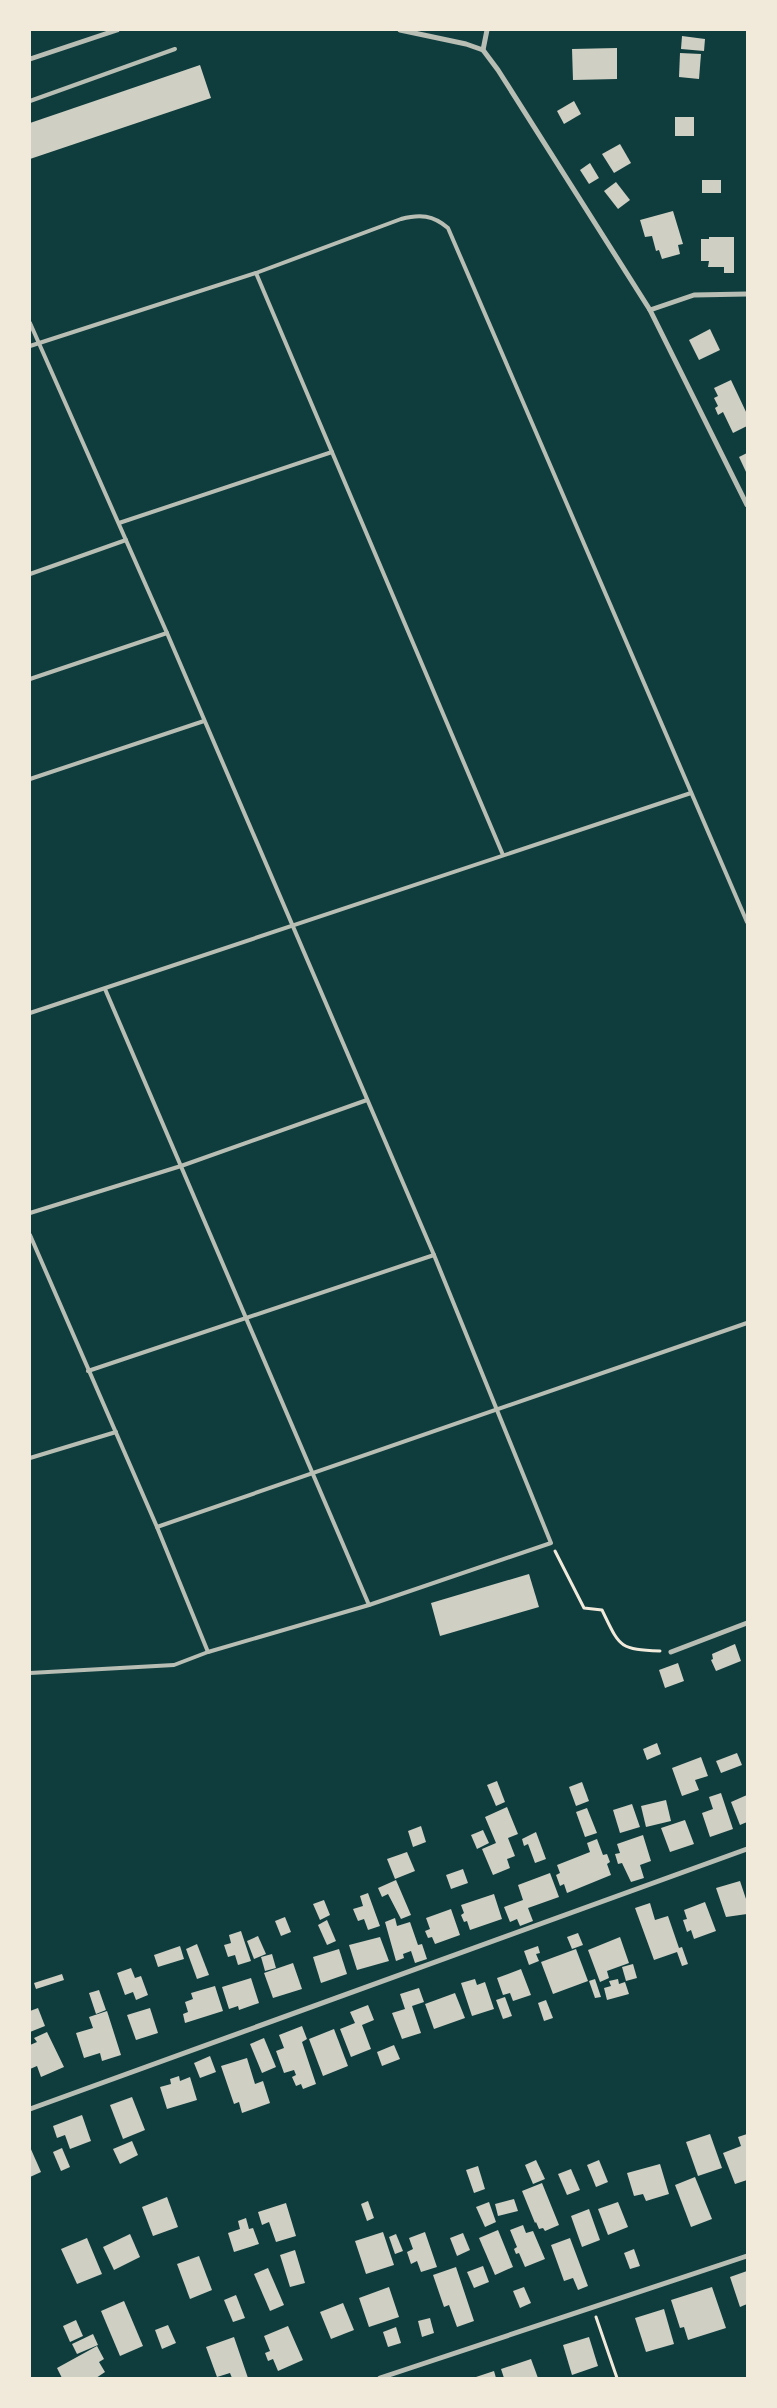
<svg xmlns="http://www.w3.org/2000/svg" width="777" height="2408" viewBox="0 0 777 2408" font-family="'Nunito Sans',sans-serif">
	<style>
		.building { fill: #cfcfc3 }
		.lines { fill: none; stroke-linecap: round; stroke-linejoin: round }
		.path { stroke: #f1e9da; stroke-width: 3 }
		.service { stroke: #b8beb3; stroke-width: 4 }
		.minor { stroke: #b8beb3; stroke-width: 5 }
	</style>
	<rect width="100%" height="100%" fill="#0f3d3e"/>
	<g class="building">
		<polygon points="682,36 705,39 704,51 681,49"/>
		<polygon points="617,48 617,79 573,80 572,49"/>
		<polygon points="680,53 701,54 699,79 679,77"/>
		<polygon points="200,65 211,98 30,159 30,123"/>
		<polygon points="574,101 581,114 564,124 557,111"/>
		<rect x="675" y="117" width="19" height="19"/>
		<polygon points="620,144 631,163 614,173 602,154"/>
		<polygon points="590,163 599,178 589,184 580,170"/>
		<rect x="702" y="180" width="19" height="13"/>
		<polygon points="616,182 630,200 618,209 604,191"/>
		<polygon points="673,211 683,244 678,245 680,254 662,259 659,250 656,251 652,236 645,237 640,220"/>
		<polygon points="709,237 734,237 734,273 724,273 724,267 708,267 709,261 701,261 701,239 709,239"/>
		<polygon points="710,329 720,350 699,360 689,340"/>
		<polygon points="731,380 747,414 747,426 733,433 723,412 718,415 715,408 718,406 714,398 718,396 714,388"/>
		<polygon points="747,453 747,474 739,457"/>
		<polygon points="529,1574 539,1607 440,1636 431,1603"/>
		<polygon points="735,1644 741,1661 716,1671 711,1660 713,1659 712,1654"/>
		<polygon points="678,1663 684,1681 665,1688 659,1670"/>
		<polygon points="657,1743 661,1754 647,1760 643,1749"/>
		<polygon points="737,1753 742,1765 721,1773 716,1761"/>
		<polygon points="701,1757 708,1776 695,1780 699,1790 682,1796 672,1768"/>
		<polygon points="497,1781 505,1802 496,1806 487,1785"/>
		<polygon points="582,1782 589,1801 576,1806 569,1787"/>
		<polygon points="721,1793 733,1829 710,1837 702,1813 713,1809 709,1797"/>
		<polygon points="747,1795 747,1822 740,1825 731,1802"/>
		<polygon points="666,1800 671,1821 646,1827 641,1806"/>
		<polygon points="632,1804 640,1827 620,1833 613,1810"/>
		<polygon points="507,1807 518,1834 508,1838 515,1856 507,1859 510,1868 493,1875 482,1849 496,1843 485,1817"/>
		<polygon points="587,1808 597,1833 585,1837 576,1812"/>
		<polygon points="685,1820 694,1844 670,1852 661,1828"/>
		<polygon points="421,1826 426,1842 413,1847 408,1831"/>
		<polygon points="483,1830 489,1843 477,1849 471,1835"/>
		<polygon points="536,1832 546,1859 535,1863 528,1844 524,1846 522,1839"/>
		<polygon points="643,1835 651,1861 640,1865 644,1878 631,1882 622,1863 618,1864 615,1854 620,1853 617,1844"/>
		<polygon points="597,1839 603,1855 607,1854 610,1862 607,1864 611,1875 567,1893 564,1884 560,1886 556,1875 560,1873 557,1865 590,1852 587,1843"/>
		<polygon points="407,1852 415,1871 395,1879 387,1859"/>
		<polygon points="463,1869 468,1883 451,1889 446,1875"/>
		<polygon points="550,1873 559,1897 528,1908 533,1921 520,1926 517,1919 510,1922 504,1907 523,1900 518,1885"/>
		<polygon points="396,1880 411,1915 401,1919 388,1894 382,1897 378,1888"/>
		<polygon points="740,1881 747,1902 747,1914 726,1917 716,1888"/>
		<polygon points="368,1893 380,1926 368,1930 364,1919 358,1921 353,1909 363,1906 360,1896"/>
		<polygon points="494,1894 502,1919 470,1930 467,1921 464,1922 461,1915 464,1913 461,1905"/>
		<polygon points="324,1900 330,1915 320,1920 313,1904"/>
		<polygon points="705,1902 716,1931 694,1939 691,1930 687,1932 683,1920 687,1919 684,1910"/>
		<polygon points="650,1903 655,1920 668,1916 679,1948 682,1947 688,1964 682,1966 677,1952 654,1960 635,1908"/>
		<polygon points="451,1909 460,1935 435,1944 432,1937 428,1938 425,1931 430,1929 426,1918"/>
		<polygon points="285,1917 291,1932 281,1936 275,1921"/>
		<polygon points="395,1918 397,1926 410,1922 418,1945 422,1944 427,1959 415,1963 411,1951 403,1954 404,1958 396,1961 385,1922"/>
		<polygon points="327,1920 336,1941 327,1945 318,1925"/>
		<polygon points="241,1931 251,1961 238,1965 235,1955 228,1957 224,1945 231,1943 229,1935"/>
		<polygon points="578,1933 583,1945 572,1949 567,1937"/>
		<polygon points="258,1936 266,1954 254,1959 247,1941"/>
		<polygon points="380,1937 389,1961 357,1970 349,1945"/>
		<polygon points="620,1937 629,1963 607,1971 609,1978 600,1982 588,1950"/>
		<polygon points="197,1944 209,1975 197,1979 186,1949"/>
		<polygon points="180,1946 184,1959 158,1967 154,1955"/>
		<polygon points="538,1946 540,1953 536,1954 539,1961 529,1965 524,1951"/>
		<polygon points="339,1949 347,1974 321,1983 313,1957"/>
		<polygon points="576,1949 588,1981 553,1994 541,1962"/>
		<polygon points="272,1954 276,1968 265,1971 261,1957"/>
		<polygon points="293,1963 302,1989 273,1998 264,1973"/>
		<polygon points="633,1964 637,1978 626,1981 622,1967"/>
		<polygon points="131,1968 135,1978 141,1976 148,1995 136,2000 133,1992 125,1995 117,1973"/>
		<polygon points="521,1969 531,1995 513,2001 510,1993 503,1995 497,1978"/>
		<polygon points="62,1974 64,1980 36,1989 34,1983"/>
		<polygon points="251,1978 259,2003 239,2010 238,2006 229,2009 222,1987"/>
		<polygon points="475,1979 477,1985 485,1982 494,2009 472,2016 461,1983"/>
		<polygon points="595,1979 601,1997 595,1998 589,1981"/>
		<polygon points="618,1979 619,1984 625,1982 629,1994 607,2000 604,1988 611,1986 609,1981"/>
		<polygon points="215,1986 223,2011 185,2023 183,2014 188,2012 185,2002 193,1999 191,1993"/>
		<polygon points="419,1988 424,2002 412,2006 421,2033 402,2039 392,2013 405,2009 400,1994"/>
		<polygon points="99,1990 106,2010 96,2014 89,1993"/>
		<polygon points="455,1993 465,2018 434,2029 425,2004"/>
		<polygon points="505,1997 512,2016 503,2019 496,2000"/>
		<polygon points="546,2000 553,2018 544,2021 538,2003"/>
		<polygon points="368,2005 374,2020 362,2025 371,2049 351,2057 340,2029 355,2023 350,2012"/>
		<polygon points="38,2008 45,2026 30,2032 30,2011"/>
		<polygon points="150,2008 158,2033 136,2040 127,2015"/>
		<polygon points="107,2011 121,2055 102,2061 100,2053 84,2058 76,2033 93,2028 89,2017"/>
		<polygon points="302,2026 307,2039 302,2042 316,2084 303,2089 301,2084 296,2086 292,2077 296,2075 294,2070 284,2073 276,2051 284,2048 279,2035"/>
		<polygon points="334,2029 348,2066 323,2076 309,2039"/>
		<polygon points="47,2032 64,2067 41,2077 37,2066 30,2069 30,2045 37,2042 34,2038"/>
		<polygon points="264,2038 276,2067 262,2073 250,2044"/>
		<polygon points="394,2045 400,2059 382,2066 377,2052"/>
		<polygon points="210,2056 216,2072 200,2078 194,2063"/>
		<polygon points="247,2058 255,2084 263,2081 270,2103 242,2113 239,2102 234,2104 221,2066"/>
		<polygon points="179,2076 180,2081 190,2077 197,2100 167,2109 160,2087 171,2084 170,2079"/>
		<polygon points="132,2097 145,2130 123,2139 110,2105"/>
		<polygon points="82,2115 91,2141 70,2149 65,2135 57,2138 53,2126"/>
		<polygon points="710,2134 722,2168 698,2176 686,2142"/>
		<polygon points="747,2134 747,2180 735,2184 723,2153 741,2146 738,2137"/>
		<polygon points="132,2141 138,2155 120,2164 113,2149"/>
		<polygon points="30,2147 41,2172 30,2177"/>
		<polygon points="62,2148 70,2167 61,2171 53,2152"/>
		<polygon points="536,2160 545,2179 533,2184 525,2165"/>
		<polygon points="599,2160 608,2182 596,2187 587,2165"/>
		<polygon points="660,2164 669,2194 646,2201 643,2194 634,2196 627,2173"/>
		<polygon points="478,2166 485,2189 474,2193 466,2170"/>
		<polygon points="571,2169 580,2190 567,2195 558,2174"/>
		<polygon points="695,2177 712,2219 691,2227 675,2185"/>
		<polygon points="542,2183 559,2225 545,2231 543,2228 539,2229 536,2222 535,2223 522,2191"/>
		<polygon points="167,2197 178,2227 153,2236 142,2207"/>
		<polygon points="514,2199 518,2211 498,2216 495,2204"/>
		<polygon points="368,2201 374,2218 367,2221 361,2204"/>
		<polygon points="489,2202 496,2222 485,2227 476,2207"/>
		<polygon points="618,2202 628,2227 608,2235 598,2209"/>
		<polygon points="286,2203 296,2236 276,2242 269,2222 262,2225 258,2212"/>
		<polygon points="589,2209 600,2240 582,2247 571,2216"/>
		<polygon points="246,2218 249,2229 253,2228 259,2244 234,2252 228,2233 240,2229 238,2221"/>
		<polygon points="523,2225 526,2233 533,2231 545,2259 525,2267 519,2253 516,2254 514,2249 517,2247 510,2230"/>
		<polygon points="498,2230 513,2267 495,2275 479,2238"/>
		<polygon points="383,2232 394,2265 366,2274 355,2241"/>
		<polygon points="425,2232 437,2267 421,2272 417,2261 411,2264 407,2252 413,2249 409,2238"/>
		<polygon points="463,2233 470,2250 457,2256 450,2238"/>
		<polygon points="130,2234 140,2257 114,2270 103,2247"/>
		<polygon points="396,2234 403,2251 395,2254 389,2237"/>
		<polygon points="87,2238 102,2274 77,2284 61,2249"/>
		<polygon points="570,2238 588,2286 578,2290 573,2278 564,2281 551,2245"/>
		<polygon points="634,2249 640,2266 630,2269 624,2253"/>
		<polygon points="295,2250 305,2283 290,2287 280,2255"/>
		<polygon points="199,2256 212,2290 190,2299 177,2264"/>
		<polygon points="483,2266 489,2282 474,2288 467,2272"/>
		<polygon points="456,2267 474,2321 457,2327 449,2305 444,2307 433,2275"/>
		<polygon points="268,2268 284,2305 270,2311 254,2274"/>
		<polygon points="747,2271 747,2304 740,2307 730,2277"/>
		<polygon points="389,2287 399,2317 369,2327 359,2298"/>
		<polygon points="524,2287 531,2303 520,2308 513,2291"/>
		<polygon points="712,2287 726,2328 688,2340 684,2327 680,2328 671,2300"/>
		<polygon points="236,2295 245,2318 233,2322 224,2300"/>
		<polygon points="124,2301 143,2346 120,2356 101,2311"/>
		<polygon points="343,2303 354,2330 331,2339 320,2312"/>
		<polygon points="664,2309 674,2344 646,2352 635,2318"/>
		<polygon points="430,2318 434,2333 422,2337 418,2321"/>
		<polygon points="76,2320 83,2336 70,2342 63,2326"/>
		<polygon points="168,2325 176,2343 162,2349 155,2330"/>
		<polygon points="288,2326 303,2360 278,2371 273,2359 268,2361 265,2353 270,2351 264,2336"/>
		<polygon points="396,2327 401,2343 388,2347 383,2332"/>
		<polygon points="93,2334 98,2345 77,2354 72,2344"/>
		<polygon points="234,2337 248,2378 232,2378 230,2373 217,2377 206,2347"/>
		<polygon points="589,2337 598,2366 572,2375 563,2345"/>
		<polygon points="97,2346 104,2359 99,2362 105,2372 96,2378 62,2378 57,2368"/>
		<polygon points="531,2359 538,2378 504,2378 501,2369"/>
		<polygon points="494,2371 496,2378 473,2378"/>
	</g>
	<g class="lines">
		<g class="path">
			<path d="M555 1551 584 1608 602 1610C620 1647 618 1649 660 1651"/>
			<polyline points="596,2317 617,2378"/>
		</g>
		<g class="service">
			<polyline points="30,101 175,49"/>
			<polyline points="256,273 503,855"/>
			<polyline points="30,323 167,633 434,1255 551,1543 369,1605 208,1652 174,1665 30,1673"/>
			<path d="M30 346 256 273 401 219C420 214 433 215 448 228L747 922"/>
			<polyline points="119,523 332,452"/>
			<polyline points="30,574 126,540"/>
			<polyline points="30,679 167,633"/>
			<polyline points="30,779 204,721"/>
			<polyline points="105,989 369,1605"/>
			<polyline points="30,1013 691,793"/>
			<polyline points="30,1213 181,1166 367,1100"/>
			<polyline points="30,1235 157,1527 208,1652"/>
			<polyline points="88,1371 434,1255"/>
			<polyline points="30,1458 116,1432"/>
			<polyline points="157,1527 747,1323"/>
		</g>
		<g class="minor">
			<polyline points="400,30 466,44 483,50 498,70 650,310 747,505"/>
			<polyline points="483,50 487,30"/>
			<polyline points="30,59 117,30"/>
			<polyline points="650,310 694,295 747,294"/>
			<polyline points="671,1652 747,1623"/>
			<polyline points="30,2109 747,1849"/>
			<polyline points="380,2378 747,2256"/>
		</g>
	</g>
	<rect width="777" height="2408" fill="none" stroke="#f1e9da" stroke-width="62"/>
</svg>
